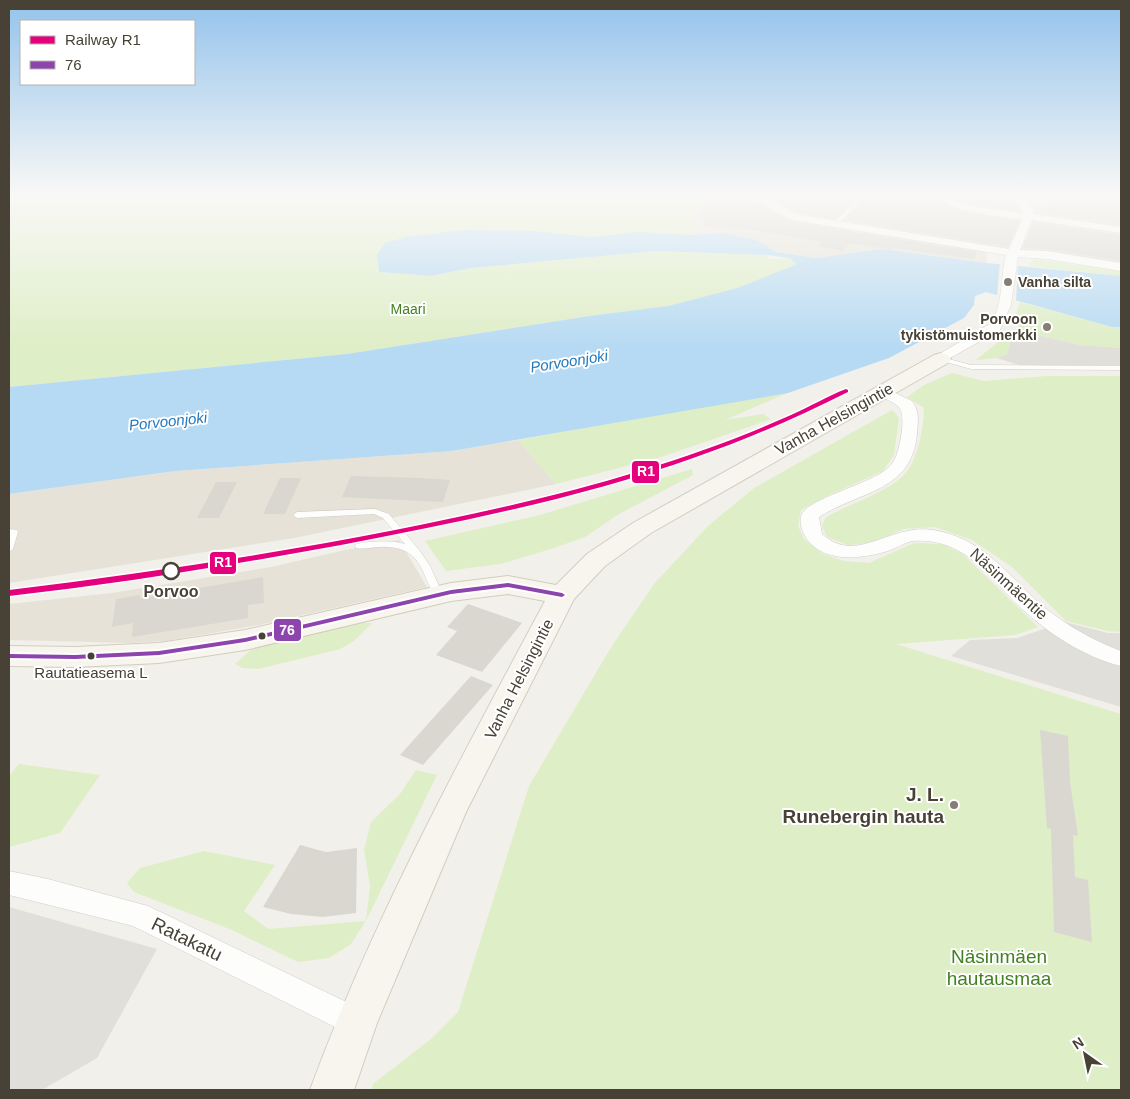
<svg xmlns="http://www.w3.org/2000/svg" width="1130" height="1099" viewBox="0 0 1130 1099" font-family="Helvetica,sans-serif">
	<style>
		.residential { fill: #e6e2d7 }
		.green { fill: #deeec7 }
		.parking { fill: #e1dfda }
		.water { fill: #b6daf3 }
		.pier { fill: #f2f0ea }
		.building { fill: #dad7d1 }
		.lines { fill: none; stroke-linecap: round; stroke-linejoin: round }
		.lane-casing { stroke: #d0cdc7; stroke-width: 1 }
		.street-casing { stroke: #d0cdc7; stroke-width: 1 }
		.secondary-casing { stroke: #d2cdc0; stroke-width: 2 }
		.lane { fill: #fdfdfc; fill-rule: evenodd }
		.street { fill: #fdfdfc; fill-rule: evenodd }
		.secondary { fill: #f7f5ee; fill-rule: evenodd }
		.bus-1-casing { stroke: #fff; stroke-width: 4 }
		.bus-1 { fill: #8e44ad; fill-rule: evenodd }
		.rail-1-casing { stroke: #fff; stroke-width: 3 }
		.rail-1 { fill: #e5007d; fill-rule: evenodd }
		.poi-dot { fill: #847e74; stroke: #fff; stroke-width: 2 }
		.stop-dot { fill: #fff; stroke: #484135; stroke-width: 2.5 }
		.bus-dot { fill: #484135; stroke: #fff; stroke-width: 2 }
		.labels { text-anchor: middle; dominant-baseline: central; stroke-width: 4; stroke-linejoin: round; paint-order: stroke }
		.far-poi-label { font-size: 14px; font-weight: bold; fill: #484135; stroke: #fff; text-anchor: start }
		.far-park-label { font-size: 14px; fill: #438022; stroke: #fff }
		.far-water-label { font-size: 15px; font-style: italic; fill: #237abf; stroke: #fff }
		.bus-label { font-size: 15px; fill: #484135; stroke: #fff }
		.street-label { font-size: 16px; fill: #484135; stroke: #fff }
		.stop-label { font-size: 16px; font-weight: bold; fill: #484135; stroke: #fff }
		.near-poi-label { font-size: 19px; font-weight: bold; fill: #484135; stroke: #fff; text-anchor: end }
		.near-street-label { font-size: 19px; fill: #484135; stroke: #fff }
		.near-park-label { font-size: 19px; fill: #438022; stroke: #fff }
		.line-badge { stroke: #fff; stroke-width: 2 }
		.badge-label { font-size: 14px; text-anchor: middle; font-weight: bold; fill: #fff }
	</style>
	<rect width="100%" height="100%" fill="#f2f0ea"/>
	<g class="residential">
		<polygon points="740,195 1121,195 1121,266 1030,251 986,248 987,263 881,249 816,258 776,252 757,240 722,233 690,235 697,207 738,207"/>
		<polygon points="518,440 556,484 294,538 9,583 9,494 175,471 452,451"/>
		<polygon points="399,540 427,587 259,625 165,641 132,643 9,640 9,604 112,593 271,567 345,550"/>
	</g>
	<g class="green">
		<polygon points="9,195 740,195 738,207 697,207 690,235 639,232 591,237 535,231 464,230 437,234 380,272 431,276 471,268 657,251 767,255 769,259 789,258 797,264 737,288 668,306 589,316 347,354 9,387"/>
		<polygon points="1035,259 1121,271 1121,276 1029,266 1030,263"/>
		<polygon points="1020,302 1112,327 1121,327 1121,348 1080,345 1020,331 1015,317"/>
		<polygon points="1007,335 1012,336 1007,354 997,358 976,360"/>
		<path d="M952 373 984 381 1047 376H1121V632L1108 631 1066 621 1012 567 972 540 935 527 904 529 869 543 848 545 827 537 822 526 826 517C846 506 890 491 905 474 918 459 924 427 924 408L907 397 924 385Z"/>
		<polygon points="792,391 725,420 763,414 771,419 661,457 556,484 518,440"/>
		<polygon points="892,410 899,418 894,455 883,471 823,498 801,510 798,526 804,539 823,554 844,561 869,563 914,543 943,544 964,555 1038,627 1015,635 896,644 1121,714 1121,1090 371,1090 373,1084 431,1039 458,1012 529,786 610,649 654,584 708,526 754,488"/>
		<polygon points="692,469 693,475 619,514 585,537 551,549 500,564 446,571 425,541 540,515"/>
		<polygon points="362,623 372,623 354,641 340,649 258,669 243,668 235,664 254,647"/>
		<polygon points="19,764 100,775 60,833 9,847 9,776"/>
		<polygon points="416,770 437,775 366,921 351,944 329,958 298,962 232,930 134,892 127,883 140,868 204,851 275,865 244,911 268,929 366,921 370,886 364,850 371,822 400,794"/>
	</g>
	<g class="parking">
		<polygon points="1020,331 1080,345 1121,348 1121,365 1019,365 997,358 1007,354 1012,336"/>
		<polygon points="1065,622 1108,633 1121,633 1121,707 951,656 970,640 1017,638"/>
		<polygon points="9,907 157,949 97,1058 42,1090 9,1090"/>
	</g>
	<polygon class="water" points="464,230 535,231 591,237 639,232 690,235 722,233 757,240 776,252 816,258 881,249 987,263 1121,276 1121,327 1112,327 986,292 975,296 974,305 964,318 889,358 788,393 452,451 175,471 9,494 9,387 347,354 589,316 668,306 737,288 797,264 789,258 767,255 657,251 471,268 431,276 379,272 377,255 385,243 406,237"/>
	<polygon class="pier" points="1000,262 1018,264 1016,303 997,296"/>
	<g class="building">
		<polygon points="706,195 736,195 738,200 760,205 792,222 977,252 974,259 894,248 893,250 850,243 843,251 818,246 822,242 748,229 704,226 705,221 699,219"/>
		<polygon points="752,195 861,195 835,219 796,212 769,196"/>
		<polygon points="869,195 935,195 943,203 963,212 1019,221 1008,247 844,220"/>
		<polygon points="949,195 1009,195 1019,211 972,204"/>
		<polygon points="1052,195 1121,195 1121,225 1049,214"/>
		<polygon points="1033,222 1121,235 1121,261 1047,249 1023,248"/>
		<polygon points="351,476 421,478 450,480 443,502 342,497"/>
		<polygon points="280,478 301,478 285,514 263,514"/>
		<polygon points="216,482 237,482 219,518 197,518"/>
		<polygon points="263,577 264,603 248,605 248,618 132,637 133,623 112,627 116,599 140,595 140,598"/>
		<polygon points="468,604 522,623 482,672 436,655 457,631 447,627"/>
		<polygon points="471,676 493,685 423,765 400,755"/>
		<polygon points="1040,730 1068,736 1070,782 1078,836 1073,835 1075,877 1088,880 1092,942 1054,932 1051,829 1047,828"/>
		<polygon points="300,845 326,852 357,848 356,913 323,917 291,914 263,907"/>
	</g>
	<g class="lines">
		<g class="lane-casing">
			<g id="lane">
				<polygon points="863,195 867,195 836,226 832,226 832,224"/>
				<polygon points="941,357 971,365 1121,366 1121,370 971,369 939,360 938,359"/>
				<path d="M375 509 389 514 420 551 430 566 443 595 441 597H435C422 574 421 548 387 547 377 546 366 550 356 548L355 546 356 544C372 541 390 540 405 544L383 518 374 514 297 518 293 515 297 512Z"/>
				<polygon points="9,529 17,530 18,532 13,549 9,552"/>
			</g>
		</g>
		<g class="street-casing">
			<g id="street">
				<path d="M738 195 768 198 795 214 1009 249 1022 219C999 216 951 214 937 195H947C958 208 1005 210 1023 213L1012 195H1022L1033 209V214L1121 227V233L1032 220 1020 250 1047 251 1121 263V271L1047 259 1018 257 1011 305 1000 330 941 363 936 362 934 359 936 356 990 324C1004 304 1000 278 1006 255L792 220 761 203 738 198Z"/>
				<path d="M883 387 912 401C920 412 918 421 917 434 912 492 859 491 819 517L822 534C850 560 878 536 908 531 920 528 934 529 946 533 988 544 1013 581 1045 608 1068 626 1094 641 1121 651V666C1084 657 1048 633 1021 608 998 586 977 556 946 545 935 541 924 540 912 541 904 543 896 548 888 551 861 559 822 564 805 536 801 530 799 520 802 514 810 498 871 484 888 468 898 460 900 442 902 430 904 404 899 406 878 395L875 392Z"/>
				<polygon points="9,871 48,879 148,906 367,1012 371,1022 367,1032 356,1037 345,1032 133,926 9,895"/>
			</g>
		</g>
		<g class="secondary-casing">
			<path id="secondary" d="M941 353 948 355 951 359 948 363 651 533 605 566 574 599 466 812 377 1023 354 1090H310C373 919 459 761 545 601L508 594 451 601 245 650 159 663 75 667 9 666V646L75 647 159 643 245 630 451 583 508 576 556 585 587 554 633 523 934 355Z"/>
		</g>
		<use href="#lane" class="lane"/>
		<use href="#street" class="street"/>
		<use href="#secondary" class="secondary"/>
		<g class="bus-1-casing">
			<polygon id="bus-1" points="508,583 562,593 565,595 562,597 508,587 451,594 245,642 159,655 75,659 9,658 9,654 75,655 159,651 245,638 451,590"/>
		</g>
		<use href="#bus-1" class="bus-1"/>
		<g class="rail-1-casing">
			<path id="rail-1" d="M846 389 848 390V392C798 417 748 439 696 457 581 498 460 522 341 545 231 565 120 584 9 596V590C138 574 267 555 395 530 478 513 560 496 640 471 692 455 742 437 791 415 810 407 827 396 846 389Z"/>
		</g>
		<use href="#rail-1" class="rail-1"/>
	</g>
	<linearGradient id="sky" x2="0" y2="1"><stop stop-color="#94c3ec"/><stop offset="0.56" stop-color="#f9f8f6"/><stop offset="1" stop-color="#f9f8f6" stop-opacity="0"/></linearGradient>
	<rect width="1130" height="348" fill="url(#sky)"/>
	<g class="poi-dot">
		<circle cx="1008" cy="282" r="5"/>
		<circle cx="1047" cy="327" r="5"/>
		<circle cx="954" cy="805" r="5"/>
	</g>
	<circle class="stop-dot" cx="171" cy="571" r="8"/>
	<g class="bus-dot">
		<circle cx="262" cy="636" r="4.5"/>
		<circle cx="91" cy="656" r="4.5"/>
	</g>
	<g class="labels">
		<g class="far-poi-label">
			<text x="1018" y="282">Vanha silta</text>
			<text x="1037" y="319" text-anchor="end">Porvoon<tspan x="1037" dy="16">tykistömuistomerkki</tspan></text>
		</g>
		<g class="far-park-label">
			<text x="408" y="309">Maari</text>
		</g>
		<g class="far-water-label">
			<text transform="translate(569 361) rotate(-9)">Porvoonjoki</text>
			<text transform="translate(168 421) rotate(-6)">Porvoonjoki</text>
		</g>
		<g class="bus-label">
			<text x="91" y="672">Rautatieasema L</text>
		</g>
		<g class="street-label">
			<text transform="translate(834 419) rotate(-29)">Vanha Helsingintie</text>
			<text transform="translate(1009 584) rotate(42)">Näsinmäentie</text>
			<text transform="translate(519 679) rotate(-63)">Vanha Helsingintie</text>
		</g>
		<g class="stop-label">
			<text x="171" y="591">Porvoo</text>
		</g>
		<g class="near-poi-label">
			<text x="944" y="794">J. L.<tspan x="944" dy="22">Runebergin hauta</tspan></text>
		</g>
		<g class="near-street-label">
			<text transform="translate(187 939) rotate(26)">Ratakatu</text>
		</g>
		<g class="near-park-label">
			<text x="999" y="956">Näsinmäen<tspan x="999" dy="22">hautausmaa</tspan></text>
		</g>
	</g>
	<g class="line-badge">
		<rect x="631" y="460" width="29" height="24" rx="5" fill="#e5007d"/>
		<rect x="209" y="551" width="28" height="24" rx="5" fill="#e5007d"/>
		<rect x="273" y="618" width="29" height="24" rx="5" fill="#8e44ad"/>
	</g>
	<g class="badge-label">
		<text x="646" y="476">R1</text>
		<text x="223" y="567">R1</text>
		<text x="287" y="635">76</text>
	</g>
	<rect width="1130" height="1099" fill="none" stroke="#484135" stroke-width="20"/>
	<rect x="20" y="20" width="175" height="65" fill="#ffffff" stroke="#b6b3ae"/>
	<rect x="30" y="36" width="25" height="8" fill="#e5007d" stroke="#b6b3ae"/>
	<text x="65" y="45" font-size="15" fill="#484135">Railway R1</text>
	<rect x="30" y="61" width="25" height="8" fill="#8e44ad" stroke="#b6b3ae"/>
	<text x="65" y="70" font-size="15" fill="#484135">76</text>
	<g transform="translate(1085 1054) rotate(327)" stroke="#ffffff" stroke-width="4" paint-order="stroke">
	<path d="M0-4L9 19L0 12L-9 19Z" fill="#484135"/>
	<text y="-8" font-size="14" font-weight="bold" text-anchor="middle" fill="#484135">N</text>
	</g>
</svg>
